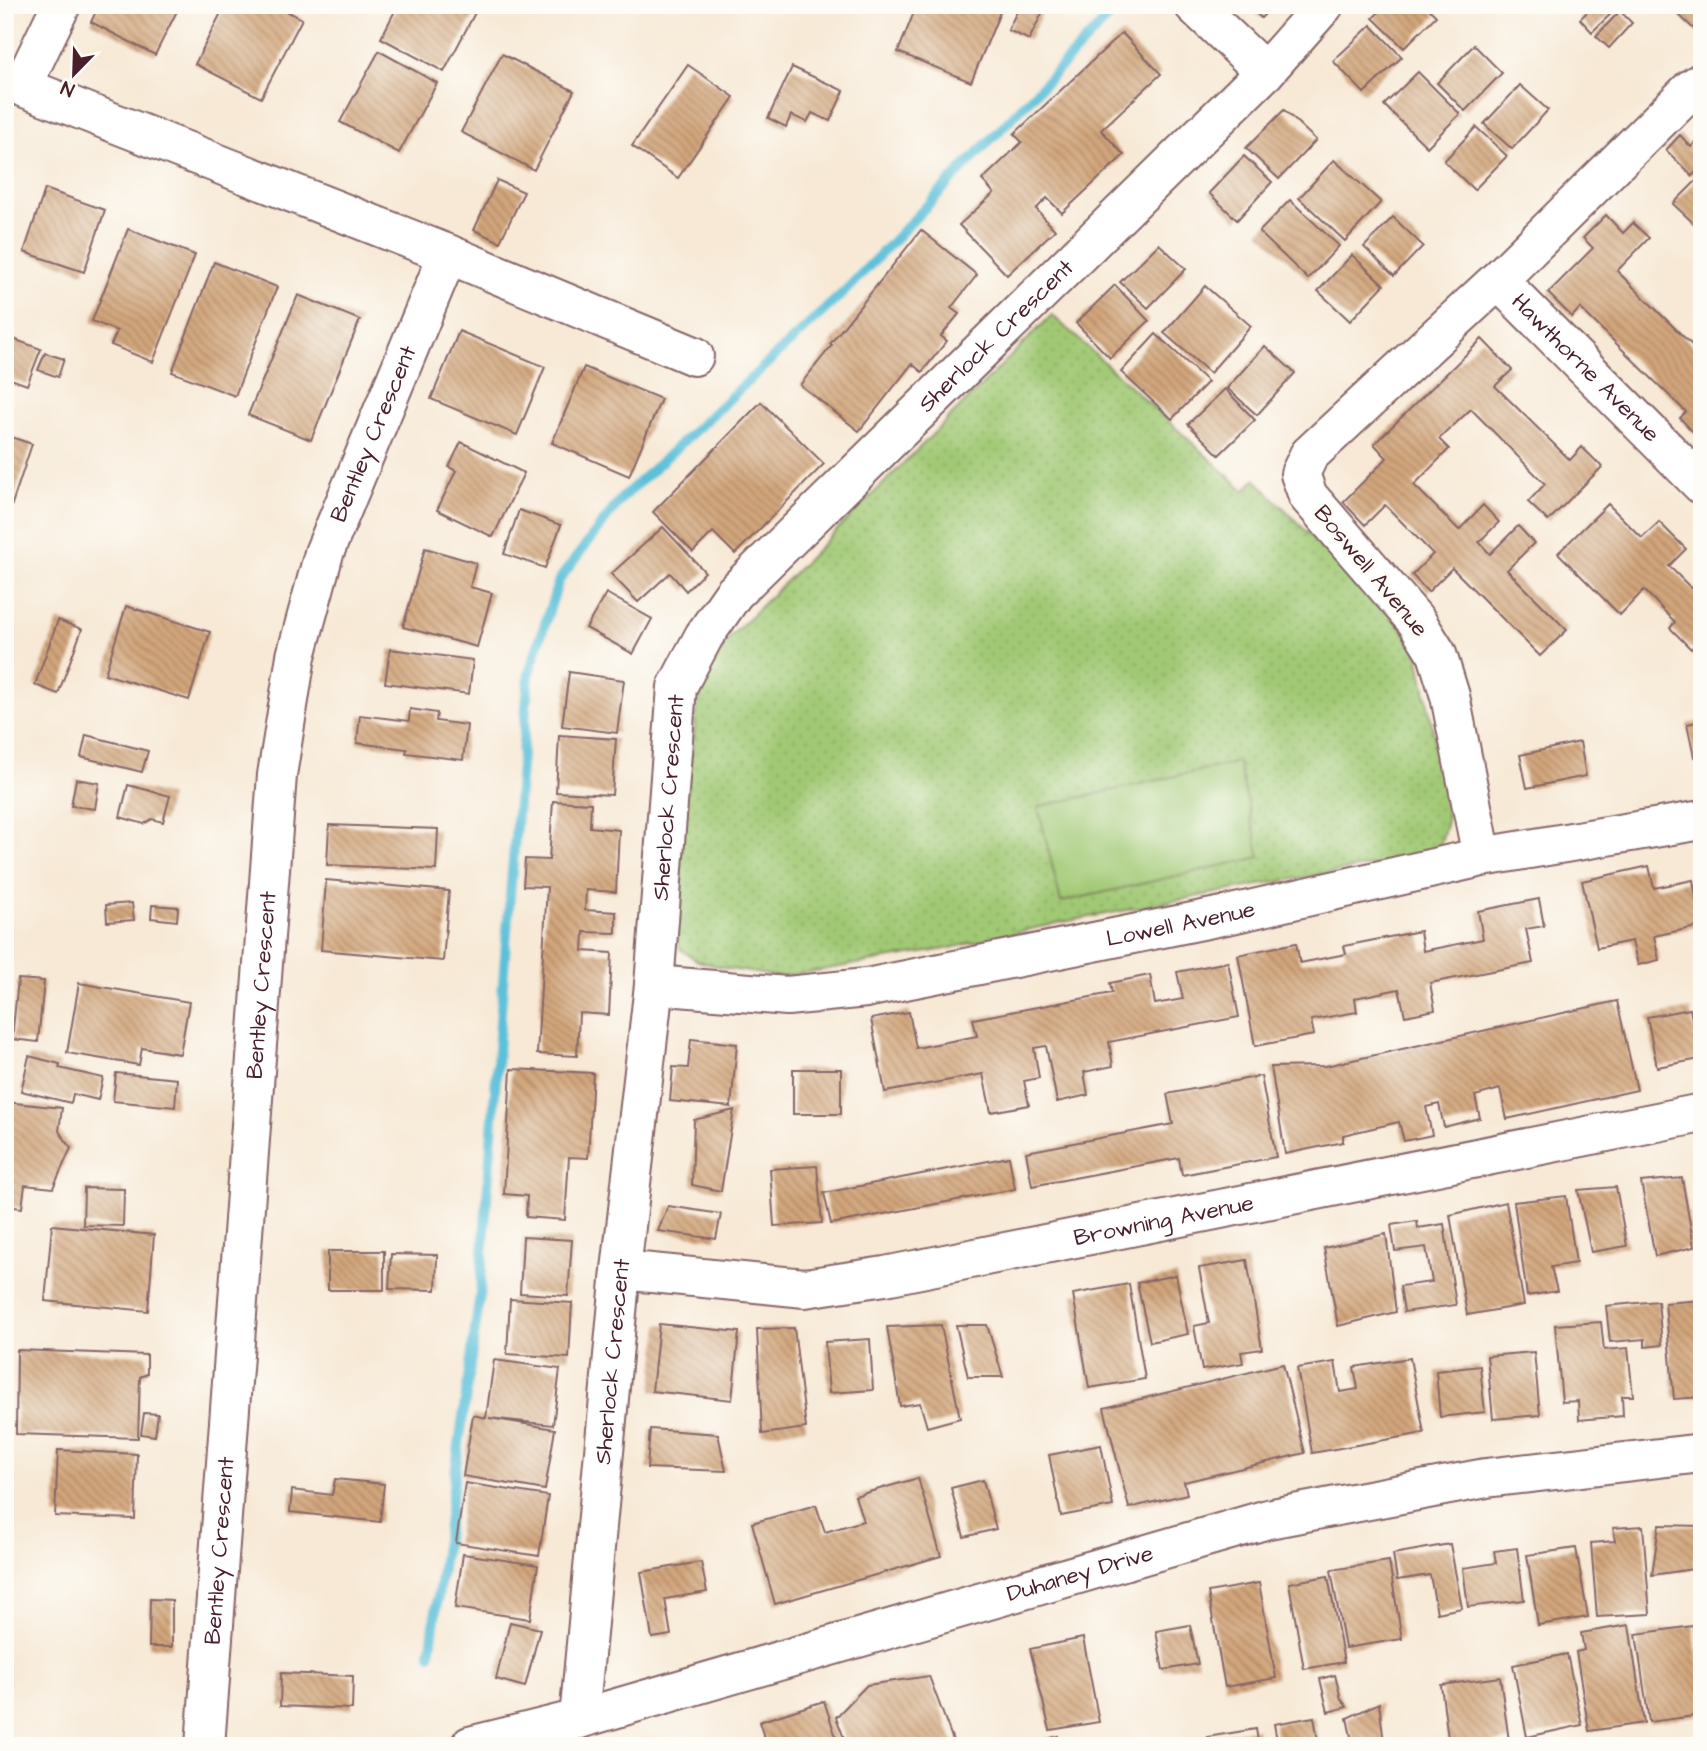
<svg xmlns="http://www.w3.org/2000/svg" width="1707" height="1751" viewBox="0 0 1707 1751" font-family="'Architects Daughter',sans-serif">
	<style>
		.grass { fill: url(#grass-dots); stroke: #767450; stroke-width: 2 }
		.pitch { fill: #a1c974; stroke: #767450; stroke-width: 2 }
		.lines { fill: none; stroke-linecap: round; stroke-linejoin: round }
		.stream { stroke: #5bc0d9; stroke-width: 10 }
		.building { fill: url(#building-back-hatch) }
		.street-casing { stroke: #876667; stroke-width: 42 }
		.secondary-casing { stroke: #876667; stroke-width: 42 }
		.street { stroke: #fff; stroke-width: 38 }
		.secondary { stroke: #fff; stroke-width: 38 }
		.labels { text-anchor: middle; dominant-baseline: central; stroke-width: 7; stroke-linejoin: round; paint-order: stroke }
		.street-label { font-size: 23px; fill: #4a1f2b; stroke: #fdfcf7 }
	</style>
	<defs>
		<pattern id="grass-dots" width="8" height="8" patternUnits="userSpaceOnUse" patternTransform="scale(1.75)"><rect width="8" height="8" fill="#a1c974"/><path d="M2 2h.1M6 6h.1" fill="none" stroke="#8cac65" stroke-width="1.8" stroke-linecap="round"/></pattern>
		<pattern id="building-back-hatch" width="6" height="6" patternUnits="userSpaceOnUse" patternTransform="scale(1.75)"><rect width="6" height="6" fill="#d2a67b"/><path d="M-1 5l2 2M0 0l6 6M5-1l2 2" fill="none" stroke="#ac8765"/></pattern>
	</defs>
	<rect width="100%" height="100%" fill="#fdfcf7"/>
	<filter id="ink" filterUnits="userSpaceOnUse"><feTurbulence type="fractalNoise" baseFrequency=".0143" numOctaves="2"/><feDisplacementMap in="SourceGraphic" scale="14" xChannelSelector="R" yChannelSelector="G"/><feConvolveMatrix kernelMatrix="1 2 1 2 8 2 1 2 1" color-interpolation-filters="sRGB"/></filter>
	<filter id="wash" filterUnits="userSpaceOnUse"><feTurbulence type="fractalNoise" baseFrequency=".00686" numOctaves="4" result="noise"/><feDisplacementMap in="SourceGraphic" scale="28" xChannelSelector="R" yChannelSelector="G"/><feGaussianBlur stdDeviation="1.57" result="paint"/><feColorMatrix in="noise" values="0 0 0 0 0 0 0 0 0 0 0 0 0 0 0 0 0 1.4 0 .05"/><feComposite in="paint" operator="in"/></filter>
	<g filter="url(#wash)">
		<rect width="100%" height="100%" fill="#f7e9d6"/>
		<polygon class="grass" points="1052,315 1245,491 1255,479 1357,583 1399,622 1417,649 1446,797 1447,821 1440,845 1430,853 1400,861 1247,887 1048,925 946,949 780,977 725,968 698,961 680,949 673,914 697,708 707,672 731,636"/>
		<polygon class="pitch" points="1238,762 1260,857 1061,902 1038,807"/>
		<g class="lines">
			<polyline class="stream" points="430,1654 480,1294 506,942 529,673 559,580 621,499 845,291 1120,5"/>
		</g>
		<g id="blocks">
			<g class="building">
				<polygon points="99,5 180,5 155,55 91,22"/>
				<polygon points="225,5 275,5 302,19 261,98 195,64"/>
				<polygon points="398,5 479,5 444,72 381,38"/>
				<polygon points="917,5 1003,5 971,82 898,52"/>
				<polygon points="1020,5 1046,5 1029,40 1008,30"/>
				<polygon points="1248,5 1274,5 1261,18"/>
				<polygon points="1386,5 1425,5 1436,16 1404,48 1373,18"/>
				<polygon points="1594,5 1614,5 1617,8 1592,32 1580,19"/>
				<polygon points="1686,5 1702,5 1702,37 1678,14"/>
				<polygon points="1620,11 1632,23 1609,48 1596,36"/>
				<polygon points="1371,25 1402,57 1364,93 1333,61"/>
				<polygon points="1122,33 1161,74 1101,130 1124,155 1062,213 1047,198 1036,209 1055,230 1007,275 959,225 994,193 982,180 1022,142 1014,134"/>
				<polygon points="1474,45 1502,73 1465,111 1437,83"/>
				<polygon points="379,51 437,83 399,153 340,122"/>
				<polygon points="502,54 574,91 534,170 461,132"/>
				<polygon points="688,65 734,97 678,178 632,146"/>
				<polygon points="792,67 844,91 830,121 812,113 807,122 791,115 786,127 768,118"/>
				<polygon points="1418,72 1460,114 1427,147 1384,105"/>
				<polygon points="1520,85 1548,110 1512,149 1484,124"/>
				<polygon points="1284,110 1316,140 1279,179 1246,148"/>
				<polygon points="1476,127 1507,156 1474,190 1444,161"/>
				<polygon points="1680,135 1691,147 1702,136 1702,166 1692,176 1666,150"/>
				<polygon points="1244,156 1272,182 1237,220 1209,193"/>
				<polygon points="1334,160 1381,202 1345,241 1299,198"/>
				<polygon points="1702,175 1702,231 1673,204"/>
				<polygon points="497,180 524,192 500,242 474,230"/>
				<polygon points="45,189 105,210 84,272 24,252"/>
				<polygon points="1290,200 1339,246 1308,279 1259,232"/>
				<polygon points="1606,215 1623,233 1633,223 1649,238 1617,271 1702,355 1702,425 1694,433 1680,418 1686,412 1580,308 1572,317 1548,293 1593,248 1583,238"/>
				<polygon points="1393,217 1423,246 1394,276 1364,247"/>
				<polygon points="128,229 195,255 153,362 111,345 117,331 92,321"/>
				<polygon points="921,230 977,275 951,308 959,314 941,336 947,341 922,372 912,364 859,431 800,385 832,345 830,344"/>
				<polygon points="1159,244 1186,269 1148,308 1120,282"/>
				<polygon points="1352,255 1384,285 1350,321 1318,291"/>
				<polygon points="214,262 277,287 235,396 172,372"/>
				<polygon points="1115,285 1149,321 1110,358 1076,323"/>
				<polygon points="1205,286 1251,326 1210,373 1164,333"/>
				<polygon points="298,295 360,320 311,440 248,415"/>
				<polygon points="459,331 545,367 517,435 431,399"/>
				<polygon points="1156,334 1208,382 1172,419 1121,372"/>
				<polygon points="5,336 41,349 27,385 5,377"/>
				<polygon points="1482,339 1512,370 1495,386 1570,460 1582,447 1602,467 1548,521 1528,502 1545,484 1471,409 1439,439 1449,449 1414,485 1459,530 1483,505 1499,522 1479,542 1490,554 1518,526 1534,543 1507,570 1567,630 1540,656 1452,568 1428,592 1412,575 1433,554 1385,505 1365,525 1343,502 1387,458 1374,444"/>
				<polygon points="1265,346 1295,373 1257,415 1227,388"/>
				<polygon points="45,353 64,359 58,377 38,370"/>
				<polygon points="584,367 661,399 629,476 552,443"/>
				<polygon points="1225,389 1255,420 1219,455 1188,424"/>
				<polygon points="761,402 824,464 735,554 713,532 693,552 653,512"/>
				<polygon points="5,435 32,444 6,522 5,522"/>
				<polygon points="461,442 524,473 493,537 437,510 456,471 449,467"/>
				<polygon points="1608,504 1642,538 1659,522 1686,549 1669,566 1701,598 1702,597 1702,638 1691,649 1670,628 1675,622 1644,590 1620,615 1558,553"/>
				<polygon points="519,510 561,525 545,568 504,554"/>
				<polygon points="663,527 705,572 686,591 670,573 638,602 611,574"/>
				<polygon points="425,548 476,563 470,587 492,593 477,647 403,627"/>
				<polygon points="606,593 652,619 633,654 586,628"/>
				<polygon points="126,606 210,632 189,700 105,674"/>
				<polygon points="58,620 82,629 58,694 35,685"/>
				<polygon points="390,649 473,660 469,694 385,683"/>
				<polygon points="569,672 624,680 617,733 562,726"/>
				<polygon points="410,709 437,713 436,721 467,725 463,760 406,753 407,749 357,743 360,715 409,721"/>
				<polygon points="1702,721 1702,755 1694,757 1687,724"/>
				<polygon points="86,735 148,751 142,772 81,757"/>
				<polygon points="559,735 616,739 612,795 556,792"/>
				<polygon points="1580,742 1586,776 1527,788 1520,755"/>
				<polygon points="76,779 99,783 95,809 71,806"/>
				<polygon points="128,785 170,796 163,822 152,819 144,824 120,817"/>
				<polygon points="553,801 591,803 590,827 619,830 616,892 586,890 585,910 616,912 616,933 584,932 583,951 612,953 609,1015 579,1013 577,1056 537,1054 547,887 523,886 525,859 549,860"/>
				<polygon points="329,825 438,829 436,870 327,865"/>
				<polygon points="1649,866 1654,888 1693,880 1701,926 1654,936 1659,960 1638,965 1632,941 1597,948 1582,881"/>
				<polygon points="326,880 449,891 443,961 321,950"/>
				<polygon points="1539,899 1544,926 1526,929 1533,963 1430,983 1435,1010 1405,1016 1399,989 1355,998 1357,1012 1311,1020 1314,1035 1255,1046 1238,955 1296,943 1300,963 1346,954 1344,946 1420,931 1423,951 1483,939 1478,911"/>
				<polygon points="132,903 134,920 107,922 106,905"/>
				<polygon points="152,905 178,907 177,921 151,918"/>
				<polygon points="1228,962 1239,1017 1109,1042 1113,1066 1084,1072 1088,1095 1057,1102 1046,1046 1034,1048 1039,1078 1024,1081 1029,1105 991,1112 983,1074 885,1092 871,1019 909,1012 916,1048 977,1036 973,1019 1112,993 1110,983 1150,975 1155,1004 1183,999 1177,972"/>
				<polygon points="18,979 44,981 38,1042 12,1039"/>
				<polygon points="79,983 189,1002 180,1054 142,1048 139,1065 67,1053"/>
				<polygon points="1617,1001 1637,1090 1507,1119 1500,1089 1475,1096 1480,1118 1444,1127 1439,1104 1426,1107 1432,1135 1404,1141 1399,1122 1343,1135 1343,1142 1285,1154 1271,1067 1326,1066"/>
				<polygon points="1690,1009 1700,1059 1657,1067 1647,1017"/>
				<polygon points="691,1039 737,1044 731,1107 670,1101 673,1067 688,1068"/>
				<polygon points="29,1056 60,1064 59,1068 103,1078 98,1100 73,1094 71,1103 21,1091"/>
				<polygon points="511,1069 593,1073 588,1158 569,1157 565,1220 526,1217 527,1196 504,1194"/>
				<rect x="793" y="1069" width="48" height="45"/>
				<polygon points="116,1073 177,1079 175,1107 113,1101"/>
				<polygon points="1261,1076 1276,1157 1182,1175 1179,1158 1032,1186 1026,1152 1173,1124 1167,1094"/>
				<polygon points="5,1102 62,1108 59,1131 71,1148 53,1188 25,1185 22,1208 5,1206"/>
				<polygon points="734,1110 721,1191 692,1185 694,1120"/>
				<polygon points="1009,1157 1015,1189 831,1224 824,1193"/>
				<polygon points="817,1166 822,1223 774,1226 770,1169"/>
				<polygon points="1682,1178 1694,1247 1655,1256 1641,1182"/>
				<polygon points="1616,1187 1627,1246 1591,1252 1578,1190"/>
				<polygon points="84,1188 124,1189 123,1226 83,1225"/>
				<polygon points="1566,1196 1576,1263 1551,1267 1557,1291 1527,1296 1514,1202"/>
				<polygon points="1506,1202 1524,1305 1467,1315 1450,1215"/>
				<polygon points="668,1206 721,1214 716,1239 658,1231"/>
				<polygon points="1417,1221 1418,1228 1444,1224 1456,1305 1404,1312 1400,1286 1432,1282 1426,1247 1395,1251 1391,1225"/>
				<polygon points="52,1225 154,1235 148,1311 45,1301"/>
				<polygon points="1386,1234 1396,1312 1338,1326 1324,1248"/>
				<polygon points="523,1237 572,1240 568,1296 520,1293"/>
				<rect x="328" y="1251" width="56" height="39"/>
				<polygon points="391,1254 437,1255 436,1290 389,1289"/>
				<polygon points="1247,1260 1262,1349 1241,1352 1243,1363 1202,1370 1194,1326 1209,1323 1199,1268"/>
				<polygon points="1176,1275 1188,1334 1150,1342 1137,1283"/>
				<polygon points="1129,1284 1145,1379 1089,1388 1073,1294"/>
				<polygon points="510,1299 572,1303 569,1358 507,1354"/>
				<polygon points="1702,1300 1702,1397 1674,1399 1665,1303"/>
				<polygon points="1658,1301 1662,1345 1645,1347 1645,1339 1610,1342 1606,1306"/>
				<polygon points="1601,1322 1604,1350 1628,1348 1633,1396 1622,1396 1623,1416 1579,1420 1578,1401 1562,1402 1555,1325"/>
				<polygon points="659,1324 739,1332 732,1400 652,1391"/>
				<polygon points="941,1325 960,1418 927,1427 920,1403 900,1406 887,1327"/>
				<polygon points="956,1325 987,1325 1003,1377 968,1377"/>
				<polygon points="794,1328 806,1428 762,1434 757,1329"/>
				<polygon points="870,1339 873,1390 829,1393 825,1342"/>
				<polygon points="17,1350 147,1355 147,1374 140,1377 138,1438 16,1434"/>
				<polygon points="1534,1352 1540,1415 1493,1419 1487,1356"/>
				<polygon points="1410,1358 1424,1433 1312,1453 1297,1368 1335,1362 1340,1392 1358,1389 1354,1367"/>
				<polygon points="494,1360 560,1369 553,1425 489,1418 555,1429 545,1490 463,1476 473,1415 486,1418"/>
				<polygon points="1283,1364 1305,1453 1184,1482 1187,1494 1129,1508 1104,1408"/>
				<polygon points="1480,1366 1485,1412 1440,1417 1436,1371"/>
				<polygon points="144,1413 158,1414 155,1436 141,1434"/>
				<polygon points="650,1429 718,1434 726,1471 647,1468"/>
				<polygon points="1101,1445 1113,1506 1061,1516 1049,1455"/>
				<polygon points="58,1450 137,1454 135,1519 55,1516"/>
				<polygon points="918,1478 941,1556 775,1604 752,1523 816,1505 825,1532 863,1521 855,1496"/>
				<polygon points="335,1479 384,1484 380,1522 290,1512 292,1490 332,1495"/>
				<polygon points="983,1480 996,1529 964,1537 951,1488"/>
				<polygon points="465,1483 548,1496 539,1556 456,1543"/>
				<polygon points="1659,1525 1702,1526 1693,1569 1652,1575"/>
				<polygon points="1643,1526 1650,1614 1597,1617 1591,1543 1615,1541 1613,1528"/>
				<polygon points="1450,1544 1462,1608 1437,1613 1430,1575 1397,1580 1393,1554"/>
				<polygon points="1517,1548 1524,1600 1468,1607 1463,1568 1496,1563 1494,1551"/>
				<polygon points="1576,1548 1588,1617 1538,1625 1527,1555"/>
				<polygon points="463,1554 538,1565 530,1619 455,1608"/>
				<polygon points="1389,1561 1402,1639 1345,1648 1331,1570"/>
				<polygon points="701,1562 707,1592 665,1599 671,1635 652,1638 641,1572"/>
				<polygon points="1328,1576 1344,1662 1304,1669 1289,1583"/>
				<polygon points="1259,1583 1276,1678 1225,1687 1208,1592"/>
				<polygon points="150,1599 172,1600 172,1647 149,1647"/>
				<polygon points="510,1622 540,1629 525,1687 496,1679"/>
				<polygon points="1190,1625 1198,1664 1163,1670 1156,1631"/>
				<polygon points="1629,1625 1644,1723 1589,1731 1576,1652 1584,1650 1581,1633"/>
				<polygon points="1693,1626 1702,1685 1702,1715 1649,1722 1636,1634"/>
				<polygon points="1083,1638 1099,1722 1050,1730 1030,1649"/>
				<polygon points="1567,1654 1582,1725 1527,1737 1513,1665"/>
				<polygon points="281,1673 353,1676 352,1709 280,1706"/>
				<polygon points="1335,1675 1341,1699 1347,1707 1328,1712 1320,1679"/>
				<polygon points="929,1676 955,1746 847,1746 836,1717 867,1685"/>
				<polygon points="1500,1677 1509,1741 1473,1746 1449,1746 1441,1685"/>
				<polygon points="824,1701 839,1746 767,1746 759,1722"/>
				<polygon points="1379,1703 1384,1743 1370,1746 1353,1746 1347,1718"/>
				<polygon points="1314,1717 1319,1746 1278,1746 1274,1724"/>
				<polygon points="1256,1729 1259,1746 1209,1746 1207,1737"/>
				<polygon points="1058,1736 1061,1746 1027,1746 1027,1745"/>
			</g>
		</g>
	</g>
	<g filter="url(#ink)">
		<use href="#blocks" fill-opacity="0" stroke="#876667" stroke-width="2"/>
		<g class="lines">
			<g class="street-casing">
				<g id="street">
					<polyline points="1194,5 1265,72"/>
					<polyline points="5,80 448,254 694,356"/>
					<polyline points="22,86 61,5"/>
					<path id="s1" d="M1498 280 1702 485"/>
					<polyline points="1482,857 1450,696 1437,654 1417,622 1308,496 1300,474 1309,455 1498,280 1691,89 1702,82"/>
					<path id="s2" d="M654 985 787 996 866 988 1227 915 1482 857 1702 820"/>
					<path id="s3" d="M621 1270 805 1288 885 1276 1702 1113"/>
					<path id="s4" d="M579 1719 621 1270 654 985 677 687 704 636 734 593 1265 72 1324 5"/>
					<path id="s5" d="M205 1746 277 775 296 656 324 553 448 254"/>
				</g>
			</g>
			<g class="secondary-casing">
				<g id="secondary">
					<path id="s6" d="M470 1746 579 1719 1268 1519 1486 1478 1702 1453"/>
				</g>
			</g>
			<use href="#street" class="street"/>
			<use href="#secondary" class="secondary"/>
		</g>
	</g>
	<g class="labels">
		<g class="street-label">
			<text stroke="none"><textPath href="#s4" startOffset="1514">Sherlock Crescent</textPath></text>
			<text stroke="none"><textPath href="#s1" startOffset="124">Hawthorne Avenue</textPath></text>
			<text stroke="none"><textPath href="#s5" startOffset="1330">Bentley Crescent</textPath></text>
			<text transform="translate(1371 571) rotate(50)">Boswell Avenue</text>
			<text stroke="none"><textPath href="#s4" startOffset="926">Sherlock Crescent</textPath></text>
			<text stroke="none"><textPath href="#s2" startOffset="534">Lowell Avenue</textPath></text>
			<text stroke="none"><textPath href="#s5" startOffset="763">Bentley Crescent</textPath></text>
			<text stroke="none"><textPath href="#s3" startOffset="550">Browning Avenue</textPath></text>
			<text stroke="none"><textPath href="#s4" startOffset="359">Sherlock Crescent</textPath></text>
			<text stroke="none"><textPath href="#s5" startOffset="196">Bentley Crescent</textPath></text>
			<text stroke="none"><textPath href="#s6" startOffset="634">Duhaney Drive</textPath></text>
		</g>
	</g>
	<rect width="1707" height="1751" fill="none" stroke="#fdfcf7" stroke-width="28"/>
	<g transform="translate(74 74) rotate(203)" stroke="#fdfcf7" stroke-width="5" paint-order="stroke">
	<path d="M0-5L12 26L0 18L-12 26Z" fill="#4a1f2b"/>
	<text y="-10" font-size="19" font-weight="bold" text-anchor="middle" fill="#4a1f2b">N</text>
	</g>
</svg>
